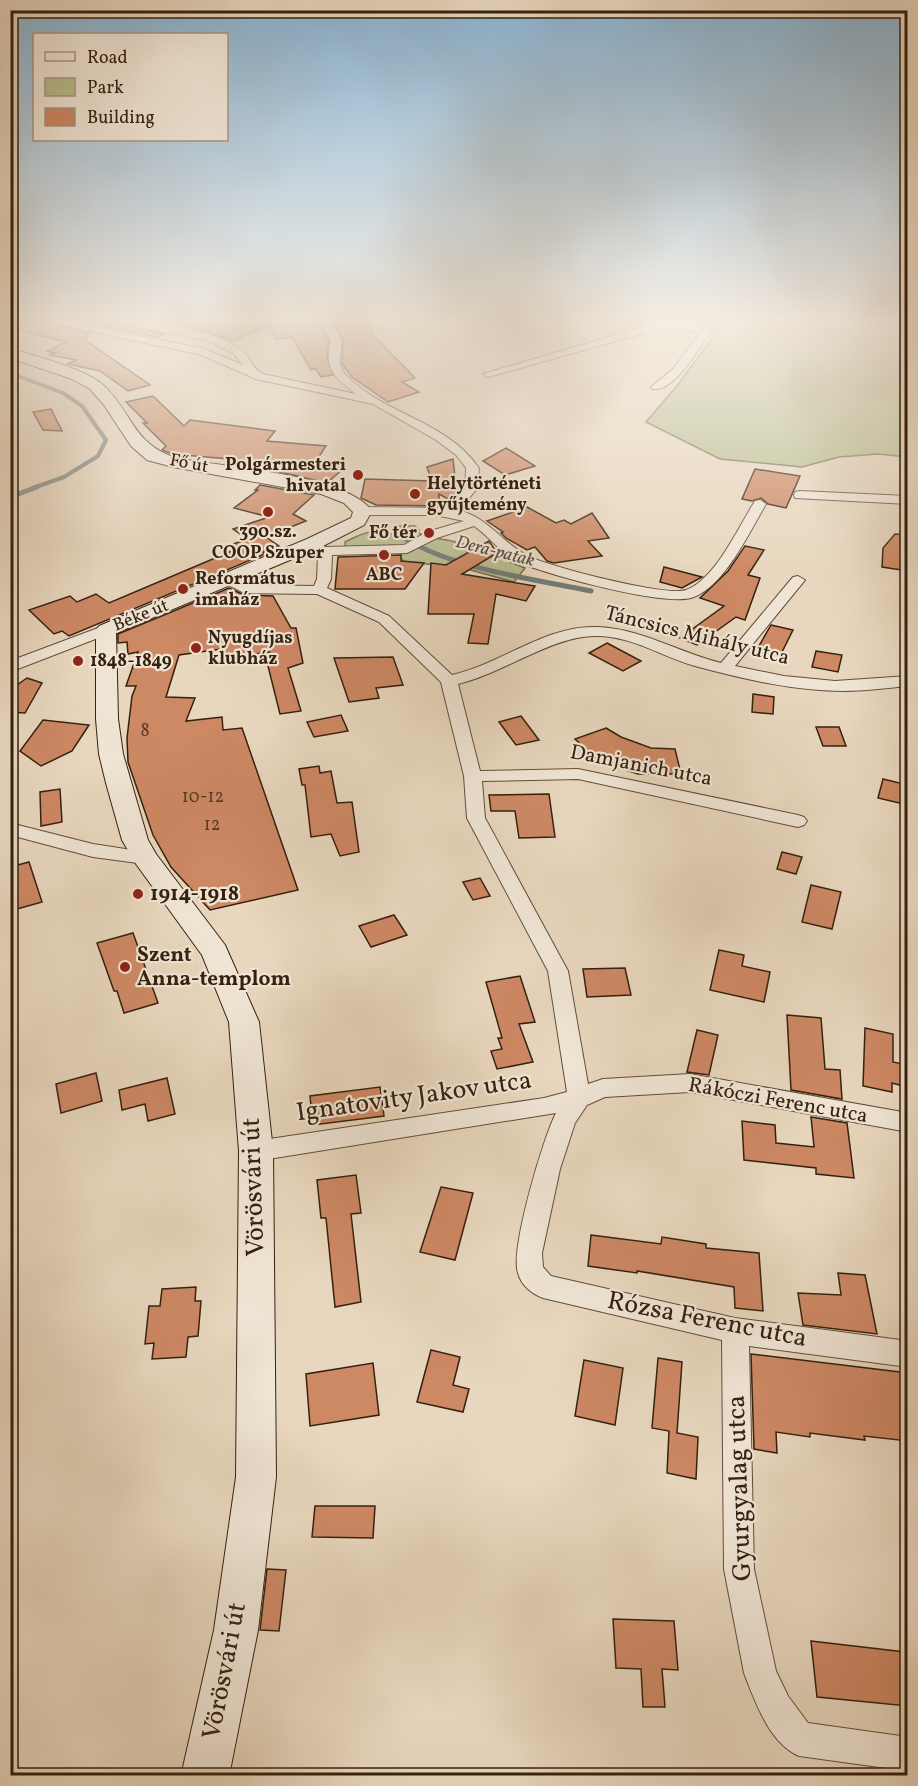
<svg xmlns="http://www.w3.org/2000/svg" width="918" height="1786" viewBox="0 0 918 1786" font-family="Vollkorn,serif">
	<style>
		.green { fill: #b8be90; stroke: #766f50; stroke-width: 1.5 }
		.lines { fill: none; stroke-linecap: round; stroke-linejoin: round }
		.stream-far1 { stroke: #727b77; stroke-width: 4 }
		.stream { stroke: #727b77; stroke-width: 5 }
		.building { fill: #cd8864; stroke: #35200f; stroke-width: 1.5 }
		.street-casing { stroke: #624e3b; stroke-width: 2 }
		.secondary-casing { stroke: #35200f; stroke-width: 2 }
		.street { fill: #f0e5d5; fill-rule: evenodd }
		.secondary { fill: #f0e5d5; fill-rule: evenodd }
		.poi-dot { fill: #8f2418; stroke: #f0e5d5; stroke-width: 2 }
		.labels { text-anchor: middle; dominant-baseline: central; stroke-width: 4.5; stroke-linejoin: round; paint-order: stroke }
		.far-street-label { font-size: 18px; fill: #35200f; stroke: #f0e5d5 }
		.far-poi-label { font-size: 18px; font-weight: bold; fill: #35200f; stroke: #f0e5d5; text-anchor: start }
		.far-water-label { font-size: 18px; font-style: italic; fill: #544d43; stroke: #f0e5d5 }
		.number-label { font-size: 18px; fill: #5b3a24 }
		.street-label { font-size: 21px; fill: #35200f; stroke: #f0e5d5 }
		.poi-label { font-size: 21px; font-weight: bold; fill: #35200f; stroke: #f0e5d5; text-anchor: start }
		.near-street-label { font-size: 26px; fill: #35200f; stroke: #f0e5d5 }
	</style>
	<rect width="100%" height="100%" fill="#e8d7be"/>
	<filter id="stains"><feTurbulence type="fractalNoise" baseFrequency=".00333" numOctaves="4"/><feColorMatrix values="0 0 0 0 .2 0 0 0 0 .09 0 0 0 0 .02 0 0 0 .5 -.17"/></filter>
	<radialGradient id="worn" r=".72"><stop offset=".6" stop-color="#630" stop-opacity="0"/><stop offset="1" stop-color="#630" stop-opacity=".3"/></radialGradient>
	<g class="green">
		<polygon points="671,321 907,321 907,457 878,454 839,457 802,467 720,459 646,422 676,387 715,335 712,331"/>
		<path d="M400 526H415L419 530 417 532 425 536 409 547 345 549V542C362 534 372 527 389 535L400 531Z"/>
		<path d="M430 538C465 540 491 555 525 568L514 582 460 567 404 562 401 558V551Z"/>
	</g>
	<g class="lines">
		<polyline class="stream-far1" points="10,373 63,393 82,406 106,440 98,456 64,477 33,488"/>
		<g class="stream">
			<polyline points="10,497 37,487"/>
			<path d="M396 533C449 569 529 578 591 591"/>
		</g>
	</g>
	<g class="building">
		<polygon points="12,321 41,321 89,333 85,340 150,385 128,391 100,371 68,364 76,360 50,355 55,353 47,351 66,342 11,328"/>
		<polygon points="79,321 109,321 164,334 158,337"/>
		<polygon points="179,321 317,321 329,340 327,358 333,375 321,377 315,368 311,370 292,337 276,339 269,325 233,341 211,333 179,325"/>
		<polygon points="332,321 364,321 371,326 371,333 415,378 402,382 419,392 388,402 352,377 342,364 343,340"/>
		<polygon points="153,396 184,426 190,420 275,431 267,441 326,446 314,464 345,467 327,483 263,468 226,463 229,459 172,454 162,450 166,446 143,423 147,423 126,402"/>
		<polygon points="51,409 62,431 43,430 33,412"/>
		<polygon points="506,448 535,466 505,475 483,461"/>
		<polygon points="453,459 457,494 450,500 439,494 439,506 376,505 361,498 365,479 432,481 427,467"/>
		<polygon points="755,469 800,476 786,508 768,504 761,498 752,501 742,499"/>
		<polygon points="260,485 314,495 293,514 306,521 266,537 279,546 263,552 265,554 69,636 62,631 54,634 29,610 70,596 77,602 96,594 109,603 234,550 228,546 247,539 233,529 269,517 234,508 258,490 255,490"/>
		<polygon points="527,507 556,523 564,520 571,524 592,513 609,538 588,541 602,556 554,563 547,561 535,547 527,550 506,538 501,533 503,532 487,521"/>
		<polygon points="895,534 908,535 908,571 882,567 883,548"/>
		<polygon points="489,541 497,553 462,574 535,586 526,601 496,594 488,644 468,643 474,614 428,614 431,563 446,565"/>
		<polygon points="745,546 764,550 748,575 760,578 745,620 736,617 697,645 680,638 724,606 700,598 728,571"/>
		<polygon points="401,555 401,561 424,563 405,589 335,589 338,557"/>
		<polygon points="664,567 702,577 682,588 660,582"/>
		<polygon points="229,588 244,595 273,596 291,628 296,628 303,663 288,668 301,711 280,714 268,666 270,652 223,658 221,649 179,655 166,697 195,698 186,721 222,717 223,730 242,728 298,890 210,910 171,867 153,835 128,762 127,738 132,696 136,686 126,686 138,652 128,654 127,642 118,643 118,634"/>
		<polygon points="771,625 793,630 780,656 756,651"/>
		<polygon points="607,643 641,661 623,671 589,653"/>
		<polygon points="816,651 842,655 838,672 812,667"/>
		<polygon points="393,657 403,685 376,688 379,698 349,702 334,658"/>
		<polygon points="27,678 42,683 25,713 10,712 10,695 17,685"/>
		<polygon points="753,694 774,697 773,714 752,712"/>
		<polygon points="341,715 348,731 314,737 307,722"/>
		<polygon points="521,716 539,740 516,745 499,722"/>
		<polygon points="43,720 89,725 72,751 41,766 20,751"/>
		<polygon points="816,727 839,727 846,746 823,746"/>
		<polygon points="606,728 621,737 651,748 675,749 681,774 638,774 599,761 575,739"/>
		<polygon points="319,766 320,773 331,771 337,803 352,802 359,852 340,856 331,834 311,837 305,785 302,785 299,769"/>
		<polygon points="883,779 908,785 908,805 878,798"/>
		<polygon points="60,789 62,822 41,826 40,792"/>
		<polygon points="549,794 555,837 519,838 515,811 491,811 489,795"/>
		<polygon points="782,852 802,857 796,874 777,869"/>
		<polygon points="29,862 42,902 10,911 10,867"/>
		<polygon points="480,878 490,896 473,900 463,882"/>
		<polygon points="811,885 841,892 832,929 802,922"/>
		<polygon points="394,915 407,935 371,947 359,926"/>
		<polygon points="133,933 158,1003 124,1013 117,991 114,991 97,943"/>
		<polygon points="719,950 744,955 742,966 770,972 764,1002 710,990"/>
		<polygon points="625,968 631,995 587,997 583,969"/>
		<polygon points="520,976 535,1022 519,1024 533,1062 497,1069 491,1051 502,1049 498,1038 502,1038 486,982"/>
		<polygon points="787,1015 821,1018 825,1069 840,1070 842,1099 791,1090"/>
		<polygon points="865,1028 893,1034 893,1062 903,1064 903,1086 892,1083 892,1092 863,1086"/>
		<polygon points="697,1030 718,1035 709,1075 687,1072"/>
		<polygon points="96,1073 102,1101 61,1113 56,1084"/>
		<polygon points="167,1078 175,1114 148,1121 145,1104 122,1110 119,1090"/>
		<polygon points="380,1087 384,1116 313,1125 310,1096"/>
		<polygon points="811,1117 847,1123 854,1178 816,1174 816,1168 744,1160 742,1121 775,1125 776,1143 814,1147"/>
		<polygon points="356,1175 361,1213 351,1214 361,1302 335,1307 326,1218 321,1218 317,1180"/>
		<polygon points="441,1187 473,1193 455,1260 420,1252"/>
		<polygon points="591,1235 661,1244 662,1237 706,1244 706,1248 759,1253 763,1311 735,1308 734,1287 637,1271 637,1273 588,1266"/>
		<polygon points="838,1273 865,1275 877,1334 803,1325 798,1293 841,1295"/>
		<polygon points="196,1287 195,1301 201,1301 198,1336 188,1337 186,1357 152,1359 154,1343 145,1344 149,1306 160,1306 162,1289"/>
		<polygon points="431,1350 460,1357 453,1385 469,1389 463,1412 417,1402"/>
		<polygon points="751,1354 908,1373 908,1441 864,1436 865,1440 810,1433 810,1437 776,1432 777,1453 754,1449"/>
		<polygon points="658,1358 682,1362 677,1433 698,1437 696,1479 667,1473 669,1431 652,1428"/>
		<polygon points="584,1360 623,1368 615,1425 575,1416"/>
		<polygon points="373,1363 379,1415 310,1426 306,1374"/>
		<polygon points="315,1506 375,1506 373,1538 312,1537"/>
		<polygon points="267,1569 286,1570 279,1631 260,1630"/>
		<polygon points="613,1619 674,1621 678,1670 662,1669 665,1707 643,1707 641,1669 616,1668"/>
		<polygon points="811,1641 905,1652 908,1672 908,1706 817,1697"/>
	</g>
	<g class="lines">
		<g class="street-casing">
			<g id="street">
				<path d="M43 321H65L205 349 243 365 233 353 209 341 111 321C149 321 207 327 239 348 250 355 252 369 263 374L356 394C334 378 324 368 331 340L319 321H329C333 327 340 335 341 341 342 359 333 363 350 379 389 416 446 421 479 468L477 489 458 510C487 517 501 541 526 555 546 566 666 597 686 590 715 580 739 526 755 501L760 500 766 504C750 531 725 585 694 597 667 608 550 575 520 563 502 555 490 537 474 526L437 538 407 553 332 555 331 579 327 588 389 616 452 675C501 664 546 625 597 627 640 628 680 653 721 663L793 577 798 576 805 580 735 666 784 676 835 681 908 676V686C886 688 865 691 844 691 794 691 743 679 695 666 663 657 630 635 595 636 552 636 502 674 458 684L480 771 578 769 798 815 804 817 807 821 804 825 798 827 578 779 482 781 485 818 568 971 588 1084 603 1079 690 1074 908 1113V1132L690 1092 605 1097 587 1105 575 1123 560 1169 542 1253 543 1267 551 1276 735 1318 908 1341V1367L749 1346 754 1569 776 1671 788 1696 808 1723 908 1737V1771L799 1756C769 1743 755 1701 744 1673L724 1569 722 1340 543 1298C532 1294 521 1285 518 1273 510 1250 543 1138 556 1113L256 1161 248 1158 244 1151 248 1144 256 1141 544 1098 567 1092 548 971 467 818 464 776 441 682 379 622 317 594 244 593 221 581 228 577 247 585 314 586 317 579 318 556 307 543 309 540H319L325 547 404 545 427 532 464 521 435 515H363L356 511 363 507 445 508 465 489 466 468 456 455 436 440 373 404 256 379 202 355Z"/>
				<path d="M667 321H683L708 330 709 335C697 350 674 393 652 389L651 387 673 369 699 334 680 327 641 334 492 376 488 377 483 374 636 329 669 323Z"/>
				<polygon points="800,491 908,496 908,504 795,498 794,495 795,492"/>
				<polygon points="106,625 111,627 114,630 111,633 10,672 10,661"/>
				<polygon points="10,823 93,844 145,852 152,854 154,858 152,862 145,864 93,857 10,835"/>
			</g>
		</g>
		<g class="secondary-casing">
			<path id="secondary" d="M10 349C34 355 84 369 102 384 133 412 131 443 176 458 221 467 346 474 372 511L364 525 321 547 116 633 118 719 123 754 148 840 156 854 225 945 259 1022 273 1151 276 1477 258 1630 229 1776H181L214 1630 236 1477 239 1151 229 1022 202 955 136 864 122 840 106 783 99 754 96 719V630L99 626 307 539 351 518 353 512 344 503 321 494 173 467 147 460 131 446 104 405 90 389 72 379 10 358Z"/>
		</g>
		<use href="#street" class="street"/>
		<use href="#secondary" class="secondary"/>
	</g>
	<linearGradient id="sky" x2="0" y2="1"><stop stop-color="#89b5d6"/><stop offset="0.56" stop-color="#f5ede2"/><stop offset="1" stop-color="#f5ede2" stop-opacity="0"/></linearGradient>
	<rect width="918" height="572" fill="url(#sky)"/>
	<g class="poi-dot">
		<circle cx="358" cy="475" r="6"/>
		<circle cx="415" cy="494" r="6"/>
		<circle cx="268" cy="512" r="6"/>
		<circle cx="429" cy="533" r="6"/>
		<circle cx="384" cy="555" r="6"/>
		<circle cx="183" cy="589" r="6"/>
		<circle cx="196" cy="648" r="6"/>
		<circle cx="78" cy="661" r="6"/>
		<circle cx="138" cy="894" r="6"/>
		<circle cx="125" cy="967" r="6"/>
	</g>
	<g class="labels">
		<g class="far-street-label">
			<text transform="translate(189 464) rotate(11)">Fő út</text>
			<text transform="translate(141 616) rotate(-22)">Béke út</text>
		</g>
		<g class="far-poi-label">
			<text x="346" y="465" text-anchor="end">Polgármesteri<tspan x="346" dy="21">hivatal</tspan></text>
			<text x="427" y="484">Helytörténeti<tspan x="427" dy="21">gyűjtemény</tspan></text>
			<text x="268" y="532" text-anchor="middle">390.sz.<tspan x="268" dy="21">COOP Szuper</tspan></text>
			<text x="417" y="533" text-anchor="end">Fő tér</text>
			<text x="384" y="575" text-anchor="middle">ABC</text>
			<text x="195" y="579">Református<tspan x="195" dy="21">imaház</tspan></text>
			<text x="208" y="638">Nyugdíjas<tspan x="208" dy="21">klubház</tspan></text>
			<text x="90" y="661">1848-1849</text>
		</g>
		<g class="far-water-label">
			<text transform="translate(495 552) rotate(14)">Dera-patak</text>
		</g>
		<g class="number-label">
			<text x="145" y="731">8</text>
			<text x="203" y="797">10-12</text>
			<text x="212" y="825">12</text>
		</g>
		<g class="street-label">
			<text transform="translate(697 636) rotate(14)">Táncsics Mihály utca</text>
			<text transform="translate(641 766) rotate(11)">Damjanich utca</text>
			<text transform="translate(778 1101) rotate(10)">Rákóczi Ferenc utca</text>
		</g>
		<g class="poi-label">
			<text x="150" y="894">1914-1918</text>
			<text x="137" y="955">Szent<tspan x="137" dy="24">Anna-templom</tspan></text>
		</g>
		<g class="near-street-label">
			<text transform="translate(414 1097) rotate(-8)">Ignatovity Jakov utca</text>
			<text transform="translate(254 1187) rotate(-92)">Vörösvári út</text>
			<text transform="translate(707 1320) rotate(11)">Rózsa Ferenc utca</text>
			<text transform="translate(740 1488) rotate(-92)">Gyurgyalag utca</text>
			<text transform="translate(225 1671) rotate(-79)">Vörösvári út</text>
		</g>
	</g>
	<rect width="918" height="1786" fill="none" stroke="#e8d7be" stroke-width="36"/>
	<rect x="12" y="12" width="894" height="1762" fill="none" stroke="#35200f" stroke-width="3"/>
	<rect x="18" y="18" width="882" height="1750" fill="none" stroke="#35200f" stroke-width="1.5"/>
	<rect x="33" y="33" width="195" height="108" fill="#f0e5d5" stroke="#a59686" stroke-width="1.5"/>
	<rect x="45" y="52" width="30" height="9" fill="#f0e5d5" stroke="#a59686" stroke-width="1.5"/>
	<text x="87" y="63" font-size="18" fill="#35200f">Road</text>
	<rect x="45" y="78" width="30" height="18" fill="#b8be90" stroke="#a59686" stroke-width="1.5"/>
	<text x="87" y="93" font-size="18" fill="#35200f">Park</text>
	<rect x="45" y="108" width="30" height="18" fill="#cd8864" stroke="#a59686" stroke-width="1.5"/>
	<text x="87" y="123" font-size="18" fill="#35200f">Building</text>
	<rect width="100%" height="100%" filter="url(#stains)"/>
	<rect width="100%" height="100%" fill="url(#worn)"/>
</svg>
